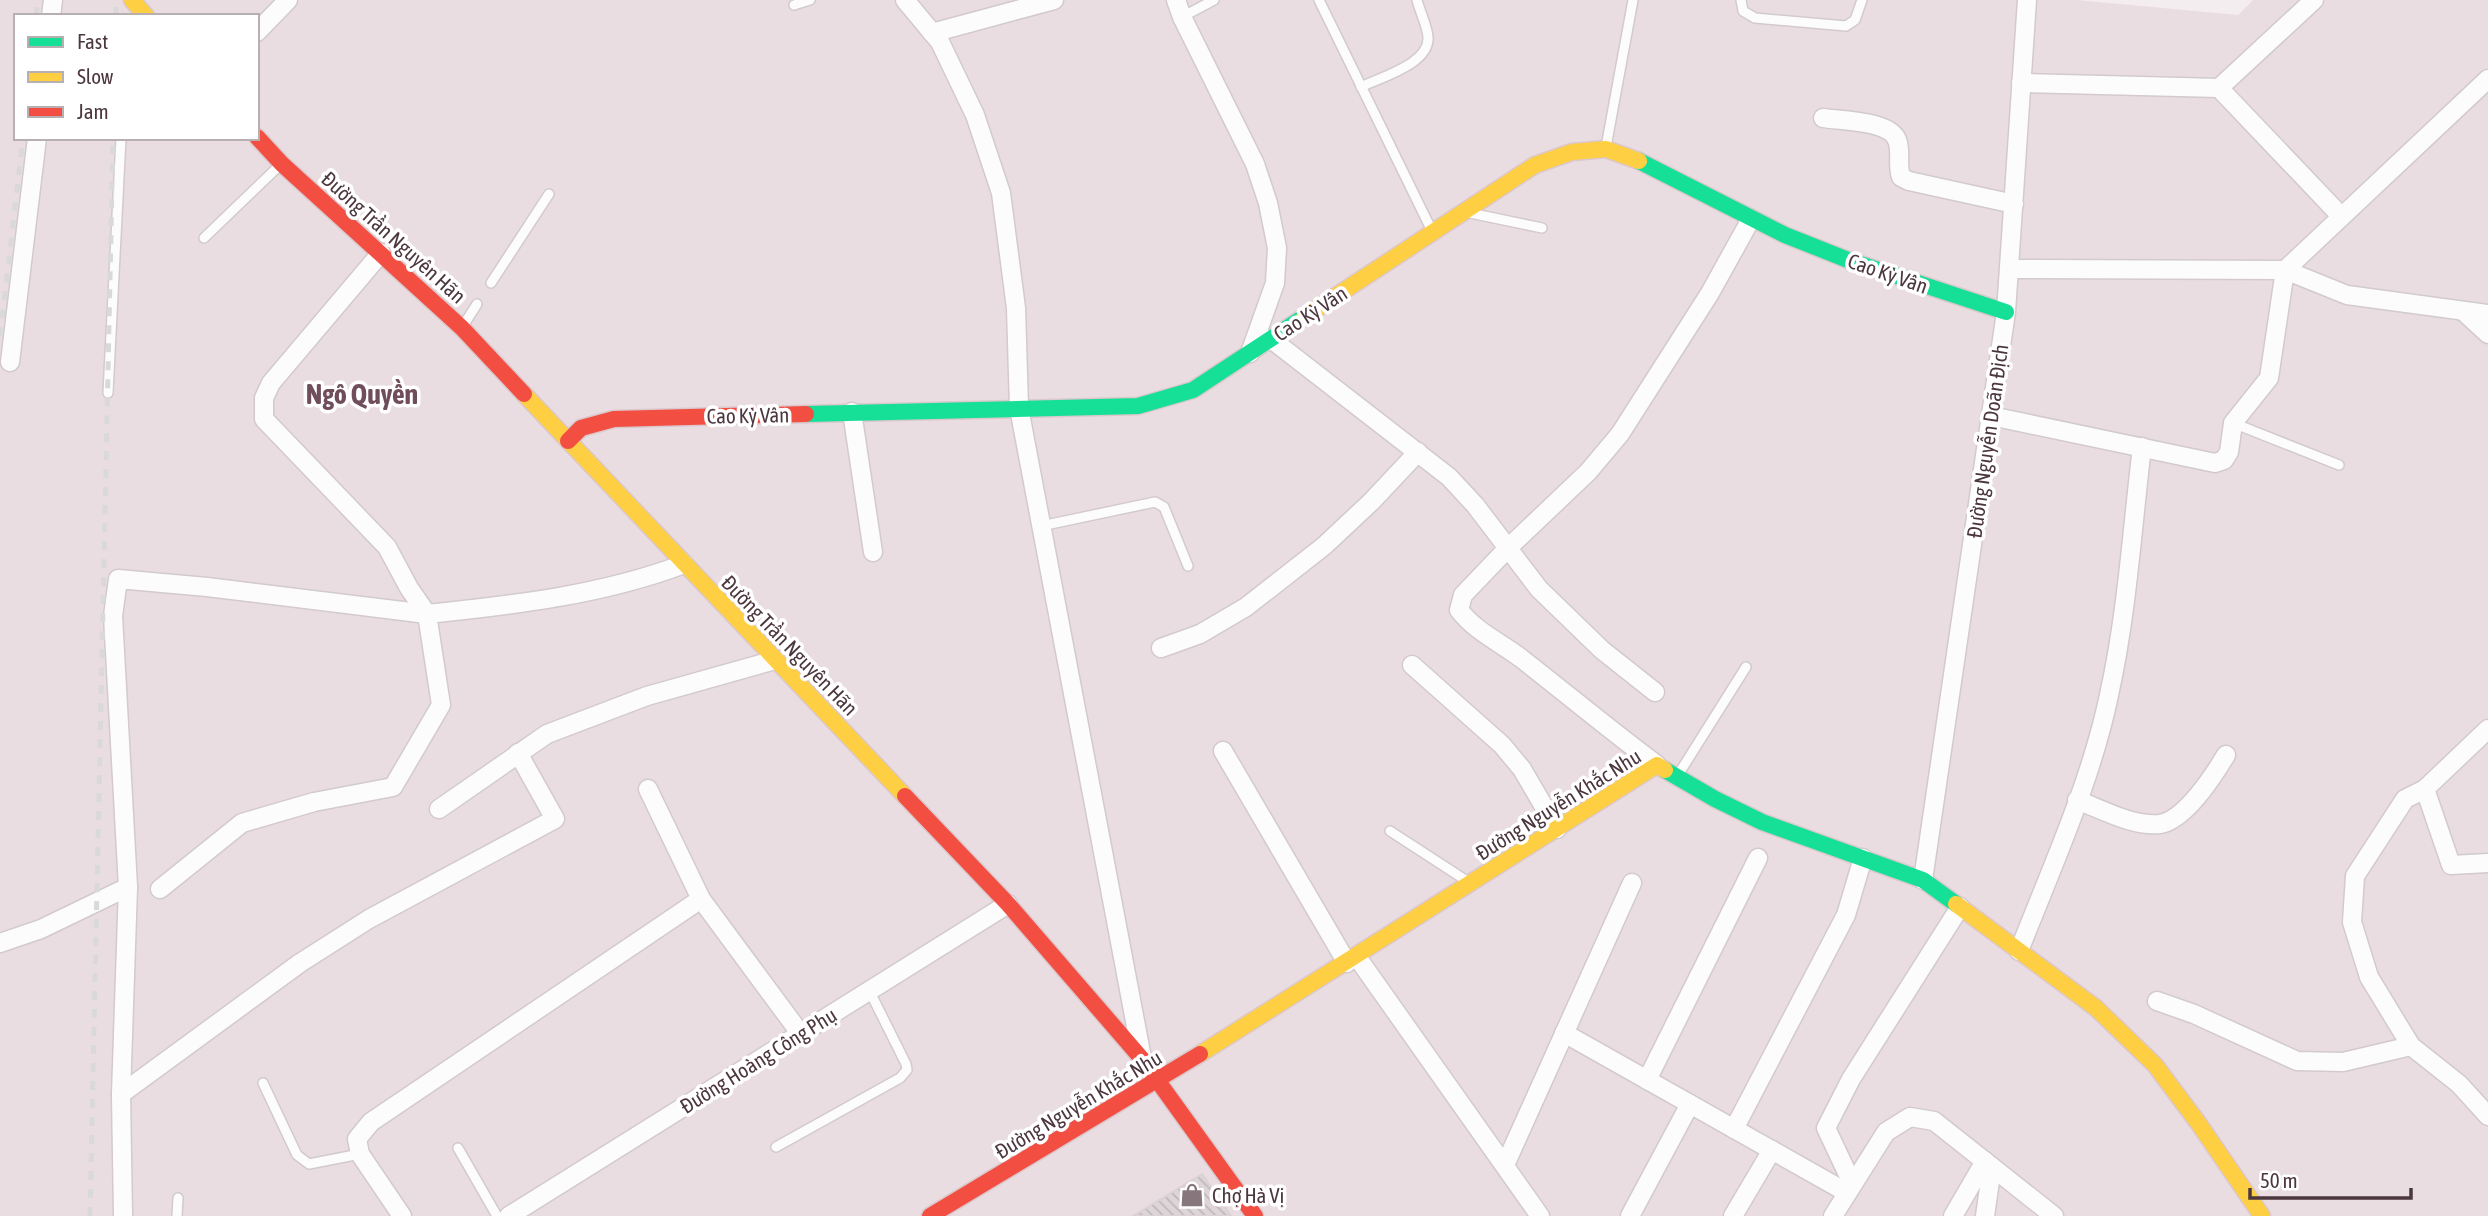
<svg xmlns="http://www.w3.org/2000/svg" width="2488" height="1216" viewBox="0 0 2488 1216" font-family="'Asap Condensed',sans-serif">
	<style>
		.residential { fill: #eadde1; fill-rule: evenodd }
		.building { fill: url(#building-back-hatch); stroke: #dcd2d6; stroke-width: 2 }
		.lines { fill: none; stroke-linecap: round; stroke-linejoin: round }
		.lane-casing { stroke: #d2cacd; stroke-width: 12 }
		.street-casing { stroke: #d2cacd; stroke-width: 21 }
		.fast-casing { stroke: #dac8cd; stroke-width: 19 }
		.slow-casing { stroke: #dac8cd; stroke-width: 19 }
		.jam-casing { stroke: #dac8cd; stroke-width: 19 }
		.lane { stroke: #fdfcfd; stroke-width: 9 }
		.street { stroke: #fdfcfd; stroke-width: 18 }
		.fast { stroke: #16e098; stroke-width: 16 }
		.slow { stroke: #ffcf43; stroke-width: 16 }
		.jam { stroke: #f24e42; stroke-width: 16 }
		.rail { stroke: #dad9da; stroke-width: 5; stroke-dasharray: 9 9; stroke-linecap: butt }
		.labels { text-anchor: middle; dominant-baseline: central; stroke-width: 7; stroke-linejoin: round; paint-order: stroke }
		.street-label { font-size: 21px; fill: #4c373f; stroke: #fff }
		.poi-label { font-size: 21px; fill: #4c373f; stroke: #fff; text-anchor: start }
		.district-label { font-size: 28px; font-weight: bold; fill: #704d5b; stroke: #fff }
	</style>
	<defs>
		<pattern id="building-back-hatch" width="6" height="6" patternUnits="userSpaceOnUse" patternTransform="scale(1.75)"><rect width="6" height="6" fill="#ded5d8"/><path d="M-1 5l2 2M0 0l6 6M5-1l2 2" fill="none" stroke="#c0b7ba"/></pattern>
	</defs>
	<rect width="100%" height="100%" fill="#f4edef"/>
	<path class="residential" d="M0 0H2077L2238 15 2253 0H2488V1216H0ZM16 16H257V138H16Z"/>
	<polygon class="building" points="1202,1174 1231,1216 1133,1216"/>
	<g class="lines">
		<g class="lane-casing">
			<g id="lane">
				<polyline points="1319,0 1432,231"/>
				<polyline points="1741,0 1743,11 1755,18 1846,26 1855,20 1862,0"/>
				<polyline points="794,5 810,0"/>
				<polyline points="1182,17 1214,0"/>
				<path d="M1361 87C1381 77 1430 64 1428 37 1427 25 1420 12 1417 0"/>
				<polyline points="1606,147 1633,0"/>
				<polyline points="1470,213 1542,228"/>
				<polyline points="204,238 280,165"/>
				<polyline points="491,283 549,194"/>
				<polyline points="463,326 477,304"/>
				<polyline points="108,393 121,138"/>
				<polyline points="2233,423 2339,465"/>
				<polyline points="1041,526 1155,502 1164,507 1188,566"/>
				<polyline points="1678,775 1746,667"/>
				<polyline points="1390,831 1467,881"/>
				<polyline points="263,1083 297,1155 309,1164 360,1154"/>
				<polyline points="776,1147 900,1078 907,1070 906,1064 869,990"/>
				<polyline points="458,1148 497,1216"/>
				<polyline points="177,1216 178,1198"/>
			</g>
		</g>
		<g class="street-casing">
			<g id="street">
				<polyline points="905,0 940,42 975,115 1001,193 1016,308 1019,408 1142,1058"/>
				<polyline points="1176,0 1182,17 1255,164 1268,203 1277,248 1275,283 1250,353"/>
				<polyline points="51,16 53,0"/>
				<polyline points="257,32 288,0"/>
				<polyline points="932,33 1054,0"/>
				<polyline points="2021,83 2219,88 2314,0"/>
				<polyline points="2219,88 2340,215"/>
				<path d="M1823 118C1842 121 1894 120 1898 143 1901 155 1897 165 1901 177L1909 181 2014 204"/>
				<polyline points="2010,269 2285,270 2488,79"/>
				<polyline points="2463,311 2488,334"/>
				<polyline points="1271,339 1449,477 1475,505 1539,589 1602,650 1655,692"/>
				<polyline points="10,362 37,138"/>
				<polyline points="852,412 873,552"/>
				<polyline points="1991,416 2215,463 2224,460 2229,452 2233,423 2269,378 2285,270 2347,295 2488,314"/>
				<polyline points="1161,648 1200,634 1246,607 1324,546 1371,502 1418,452"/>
				<polyline points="1412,665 1502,745 1522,769 1557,829"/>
				<polyline points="2488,729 2425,789 2451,865 2488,863"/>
				<polyline points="1223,751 1347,963"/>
				<path d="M1657 765C1611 731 1567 694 1522 659 1500 642 1476 632 1459 610L1463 595 1507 549 1588 472 1620 434 1710 293 1751 219"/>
				<polyline points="648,789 701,899 800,1033"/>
				<polyline points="2425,789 2405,799 2355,876 2352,922 2369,977 2411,1046 2459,1084 2488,1116"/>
				<path d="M2077 800C2101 809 2133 827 2160 824 2185 820 2214 775 2226 755"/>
				<polyline points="439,809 547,734 647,696 775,660"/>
				<polyline points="1923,880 2006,312 2027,0"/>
				<path d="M160 889 242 823 314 802 393 787 441 705 427 614C514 605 602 595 684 564"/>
				<polyline points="0,943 41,929 128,887"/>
				<path d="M2019 951C2051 869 2091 782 2109 695 2127 614 2132 530 2142 447"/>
				<polyline points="1357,957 1540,1216"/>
				<polyline points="2157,1001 2194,1014 2297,1061 2343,1062 2411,1046"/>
				<polyline points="1564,1033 1846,1192"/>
				<polyline points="1647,1080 1758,858"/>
				<polyline points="121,1094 300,963 369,919 555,819 518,753"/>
				<polyline points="1734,1129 1846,915 1863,858"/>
				<polyline points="1505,1165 1632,883"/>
				<polyline points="1852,1183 1826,1128 1851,1079 1960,907"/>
				<polyline points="123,1216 121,1094 128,887 113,616 118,579 207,587 427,614 409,588 387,547 264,419 264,398 271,383 381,253"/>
				<polyline points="402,1216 360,1154 357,1139 371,1122 701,899"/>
				<polyline points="509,1216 1008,904"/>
				<polyline points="1630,1216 1690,1104"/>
				<polyline points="1733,1216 1772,1150"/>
				<polyline points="1833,1216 1886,1132 1910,1117 1934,1121 2054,1216"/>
				<polyline points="1953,1216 1985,1161"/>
				<polyline points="1985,1216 1992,1167"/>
			</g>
		</g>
		<g class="fast-casing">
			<g id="fast">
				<polyline points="1639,161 1785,235 1848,260 2006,312"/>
				<polyline points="806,414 1138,406 1193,390 1304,317"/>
				<polyline points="1665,770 1715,799 1762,822 1923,880 1956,904"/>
			</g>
		</g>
		<g class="slow-casing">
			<g id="slow">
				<polyline points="132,0 146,16"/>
				<polyline points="1304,317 1535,165 1572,152 1606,149 1639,161"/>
				<polyline points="524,394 905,796"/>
				<polyline points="1956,904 2096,1008 2155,1065 2199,1124 2262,1216"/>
				<polyline points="1200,1054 1657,765 1665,770"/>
			</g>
		</g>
		<g class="jam-casing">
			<g id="jam">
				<polyline points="257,137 282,164 462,328 524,394"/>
				<polyline points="568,441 581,428 614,419 806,414"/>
				<polyline points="905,796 1008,904 1142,1059 1255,1216"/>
				<polyline points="930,1216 1200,1054"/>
			</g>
		</g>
		<use href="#lane" class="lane"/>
		<use href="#street" class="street"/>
		<use href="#fast" class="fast"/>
		<use href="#slow" class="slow"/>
		<use href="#jam" class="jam"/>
		<g class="rail">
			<polyline points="36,16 38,0"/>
			<polyline points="116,16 116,0"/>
			<polyline points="0,336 23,138"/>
			<polyline points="90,1216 113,138"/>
		</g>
	</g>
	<defs>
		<g id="shop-bare" transform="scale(1.89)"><path d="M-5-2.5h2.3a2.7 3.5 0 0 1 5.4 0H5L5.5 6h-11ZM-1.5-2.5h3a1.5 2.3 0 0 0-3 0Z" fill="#87777d" stroke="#fff" stroke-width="2.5" paint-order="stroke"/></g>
	</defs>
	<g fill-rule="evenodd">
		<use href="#shop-bare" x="1192" y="1195"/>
	</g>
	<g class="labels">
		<g class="street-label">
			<text transform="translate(394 237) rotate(42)">Đường Trần Nguyên Hãn</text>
			<text transform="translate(1888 273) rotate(19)">Cao Kỳ Vân</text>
			<text transform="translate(1310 313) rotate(-33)">Cao Kỳ Vân</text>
			<text transform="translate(748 415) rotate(-1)">Cao Kỳ Vân</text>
			<text transform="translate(1987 441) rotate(-82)">Đường Nguyễn Doãn Địch</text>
			<text transform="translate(790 645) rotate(46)">Đường Trần Nguyên Hãn</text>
			<text transform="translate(1558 804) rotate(-32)">Đường Nguyễn Khắc Nhu</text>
			<text transform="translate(758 1060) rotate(-32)">Đường Hoàng Công Phụ</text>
			<text transform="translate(1078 1104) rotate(-31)">Đường Nguyễn Khắc Nhu</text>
		</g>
		<g class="poi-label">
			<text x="1212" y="1195">Chợ Hà Vị</text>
		</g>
		<g class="district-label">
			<text x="362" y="394">Ngô Quyền</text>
		</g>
	</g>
	<rect x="14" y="14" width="245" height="126" fill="#ffffff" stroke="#b7afb2" stroke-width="2"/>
	<rect x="28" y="37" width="35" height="10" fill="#16e098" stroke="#b7afb2" stroke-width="2"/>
	<text x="77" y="49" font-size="21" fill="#4c373f">Fast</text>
	<rect x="28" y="72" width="35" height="10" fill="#ffcf43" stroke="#b7afb2" stroke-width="2"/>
	<text x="77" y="84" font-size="21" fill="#4c373f">Slow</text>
	<rect x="28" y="107" width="35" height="10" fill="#f24e42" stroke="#b7afb2" stroke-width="2"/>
	<text x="77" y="119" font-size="21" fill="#4c373f">Jam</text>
	<path d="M2250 1188v10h161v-10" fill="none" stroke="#4c373f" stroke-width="3.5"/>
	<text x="2260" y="1188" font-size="21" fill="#4c373f" stroke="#ffffff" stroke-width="5" paint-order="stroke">50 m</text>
</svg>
